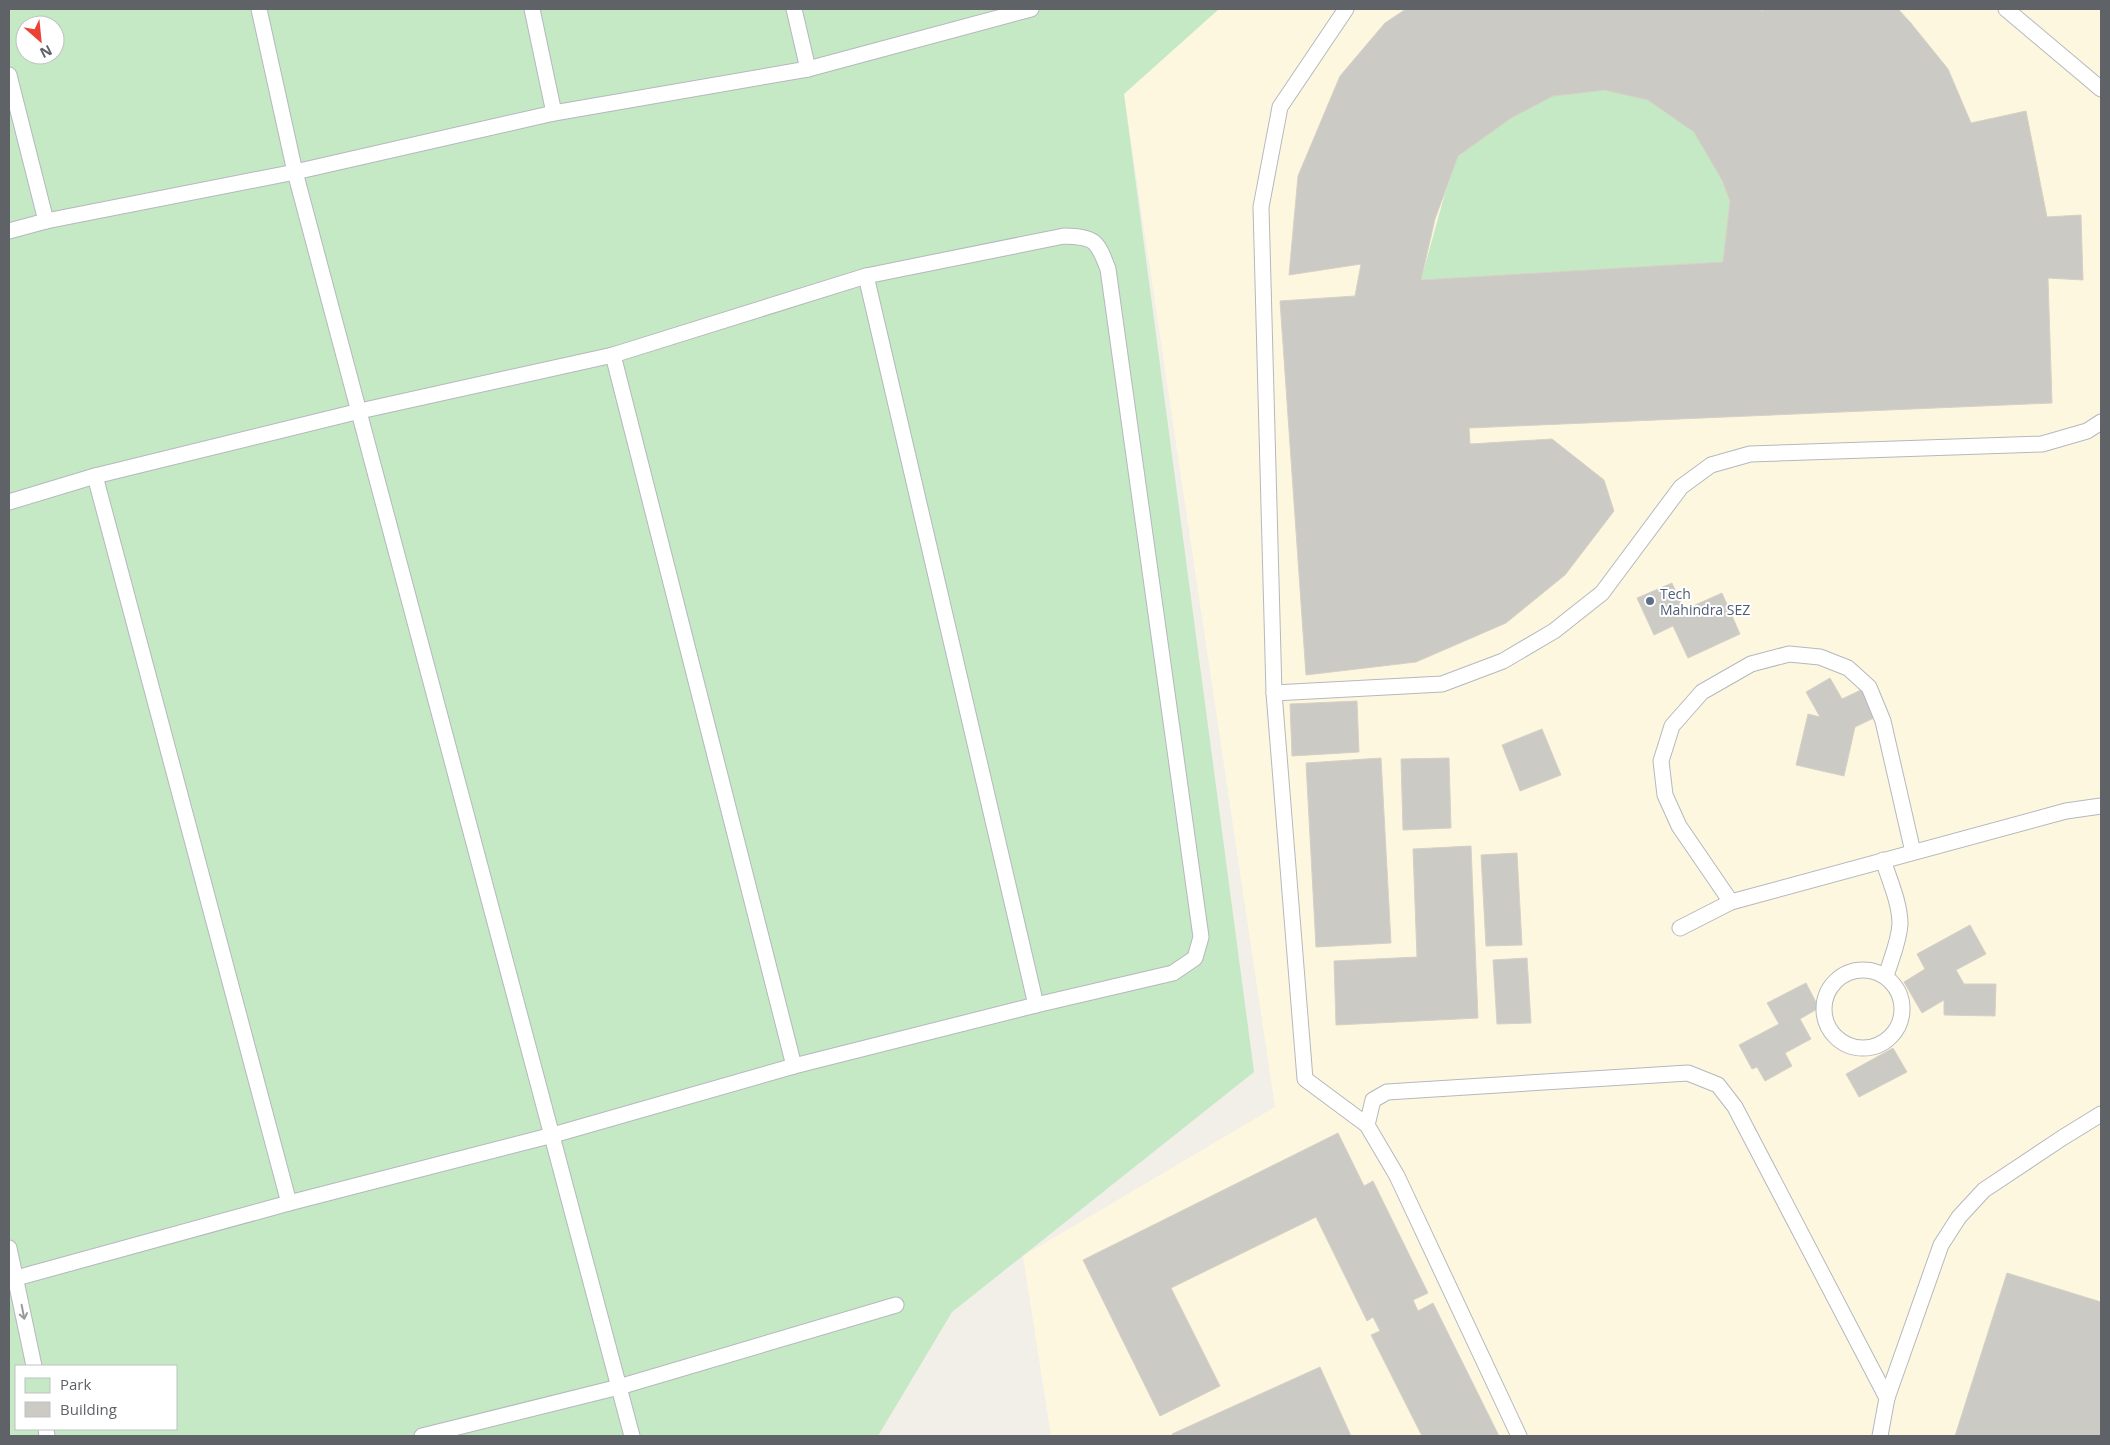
<svg xmlns="http://www.w3.org/2000/svg" width="2110" height="1445" viewBox="0 0 2110 1445" font-family="'Open Sans',sans-serif">
	<style>
		.commercial { fill: #fef7e0 }
		.green { fill: #c5e8c5; fill-rule: evenodd }
		.building { fill: #cccac5; stroke: #d6d1c6; fill-rule: evenodd }
		.lines { fill: none; stroke-linecap: round; stroke-linejoin: round }
		.lane-casing { stroke: #b5b8bc; stroke-width: 17 }
		.lane { stroke: #fff; stroke-width: 15 }
		.oneway { stroke: #979a9d }
		.service-dot { fill: #5c6f8a; stroke: #fff; stroke-width: 2 }
		.labels { text-anchor: middle; dominant-baseline: central; stroke-width: 4; stroke-linejoin: round; paint-order: stroke }
		.service-label { font-size: 14px; fill: #4e5e75; stroke: #fff; text-anchor: start }
	</style>
	<rect width="100%" height="100%" fill="#f1efe8"/>
	<polygon class="commercial" points="1218,9 2101,9 2101,1436 1051,1436 1023,1256 1275,1107 1124,94"/>
	<g class="green">
		<path d="M9 9H1219L1124 94 1254 1072 952 1312 878 1436H9ZM25 25H55V55H25ZM16 1366H176V1429H16Z"/>
		<polygon points="1595,88 1637,96 1684,115 1715,163 1730,201 1723,262 1421,280 1445,193 1458,156 1515,114 1553,96"/>
	</g>
	<g class="building">
		<path d="M1406 9H1759L1763 11 1765 9H1898L1910 22 1948 69 1971 123 2026 111 2047 217 2081 215 2083 280 2048 278 2052 403 1469 428 1470 444 1552 439 1604 480 1614 511 1565 575 1506 623 1416 662 1306 675 1280 301 1355 296 1361 264 1289 275 1298 176 1340 76 1385 23ZM1605 90 1648 100 1694 132 1722 180 1730 201 1723 262 1421 280 1435 219 1458 156 1511 118 1553 96Z"/>
		<polygon points="1672,583 1684,610 1722,593 1740,634 1688,658 1673,626 1654,635 1637,598"/>
		<polygon points="1830,678 1842,699 1865,688 1878,716 1855,727 1844,776 1796,765 1808,714 1820,717 1806,692"/>
		<polygon points="1357,701 1359,752 1292,756 1290,704"/>
		<polygon points="1542,729 1561,775 1520,791 1502,745"/>
		<polygon points="1381,758 1391,943 1316,947 1306,763"/>
		<polygon points="1449,758 1451,828 1403,830 1401,759"/>
		<polygon points="1471,846 1478,1018 1336,1025 1334,961 1417,957 1413,849"/>
		<polygon points="1517,853 1522,945 1486,946 1481,855"/>
		<polygon points="1970,925 1986,954 1956,970 1964,984 1996,984 1995,1016 1944,1015 1944,1000 1922,1013 1904,982 1925,969 1917,954"/>
		<polygon points="1527,958 1531,1023 1497,1024 1493,960"/>
		<polygon points="1806,983 1819,1008 1800,1019 1811,1039 1785,1053 1792,1066 1765,1081 1757,1067 1752,1069 1739,1045 1779,1024 1767,1003"/>
		<polygon points="1893,1048 1907,1072 1859,1097 1846,1074"/>
		<polygon points="1338,1133 1364,1186 1373,1181 1428,1293 1413,1300 1418,1311 1433,1303 1499,1436 1422,1436 1371,1335 1380,1331 1373,1317 1367,1321 1316,1217 1171,1288 1220,1386 1160,1416 1083,1260"/>
		<polygon points="2007,1273 2101,1302 2101,1436 1955,1436"/>
		<polygon points="1320,1367 1351,1436 1173,1436 1172,1434"/>
	</g>
	<g class="lines">
		<g class="lane-casing">
			<g id="lane">
				<polyline points="259,9 295,172 632,1436"/>
				<polyline points="532,9 554,113"/>
				<polyline points="794,9 808,69"/>
				<polyline points="1346,9 1280,107 1261,207 1274,693 1305,1079 1367,1125 1397,1176 1519,1436"/>
				<polyline points="2006,9 2101,89"/>
				<polyline points="9,75 46,221"/>
				<polyline points="9,231 46,221 295,172 554,113 808,69 1031,9"/>
				<polyline points="866,276 1036,1005"/>
				<polyline points="613,355 794,1066"/>
				<polyline points="95,476 289,1203"/>
				<path d="M9 502 95 476 360 411 613 355 866 276 1064 236C1095 237 1097 240 1108 269L1201 937 1195 958 1173 973 1036 1005 794 1066 553 1135 289 1203 9 1280"/>
				<polyline points="1274,693 1442,684 1503,661 1554,631 1602,593 1681,487 1711,465 1750,454 2042,444 2087,431 2101,422"/>
				<path d="M1883 860C1889 879 1900 903 1900 924 1899 942 1891 959 1886 976"/>
				<polyline points="1731,902 1679,826 1665,795 1661,761 1672,726 1702,692 1751,664 1789,654 1820,657 1848,668 1869,687 1883,721 1913,852"/>
				<polyline points="1680,928 1731,902 2066,811 2101,806"/>
				<circle cx="1863" cy="1009" r="39"/>
				<polyline points="1367,1125 1373,1100 1387,1092 1688,1073 1718,1085 1735,1107 1887,1398"/>
				<polyline points="9,1248 34,1366"/>
				<polyline points="46,1429 47,1436"/>
				<polyline points="422,1436 619,1387 896,1305"/>
				<polyline points="1880,1436 1887,1398 1941,1245 1959,1217 1984,1190 2062,1138 2101,1114"/>
			</g>
		</g>
		<use href="#lane" class="lane"/>
	</g>
	<defs><path id="oneway-shaft" d="M-6 0H5M1.5-3L5.5 0L1.5 3" fill="none" stroke-width="1.6" stroke-linecap="round" stroke-linejoin="round" transform="scale(1.25)"/></defs>
	<use class="oneway" href="#oneway-shaft" transform="translate(23 1312) rotate(79)"/>
	<circle class="service-dot" cx="1650" cy="601" r="5"/>
	<g class="labels">
		<g class="service-label">
			<text x="1660" y="593">Tech<tspan x="1660" dy="16">Mahindra SEZ</tspan></text>
		</g>
	</g>
	<rect width="2110" height="1445" fill="none" stroke="#5f6368" stroke-width="20"/>
	<rect x="15" y="1365" width="162" height="65" fill="#ffffff" stroke="#bfc1c3"/>
	<rect x="25" y="1378" width="25" height="15" fill="#c5e8c5" stroke="#bfc1c3"/>
	<text x="60" y="1390" font-size="15" fill="#5f6368">Park</text>
	<rect x="25" y="1402" width="25" height="15" fill="#cccac5" stroke="#bfc1c3"/>
	<text x="60" y="1415" font-size="15" fill="#5f6368">Building</text>
	<g transform="translate(40 40) rotate(153)"><circle r="24" fill="#ffffff" stroke="#bfc1c3"/>
	<path d="M0-4L9 19L0 12L-9 19Z" fill="#ea4335"/>
	<text y="-8" font-size="14" font-weight="bold" text-anchor="middle" fill="#5f6368">N</text>
	</g>
</svg>
